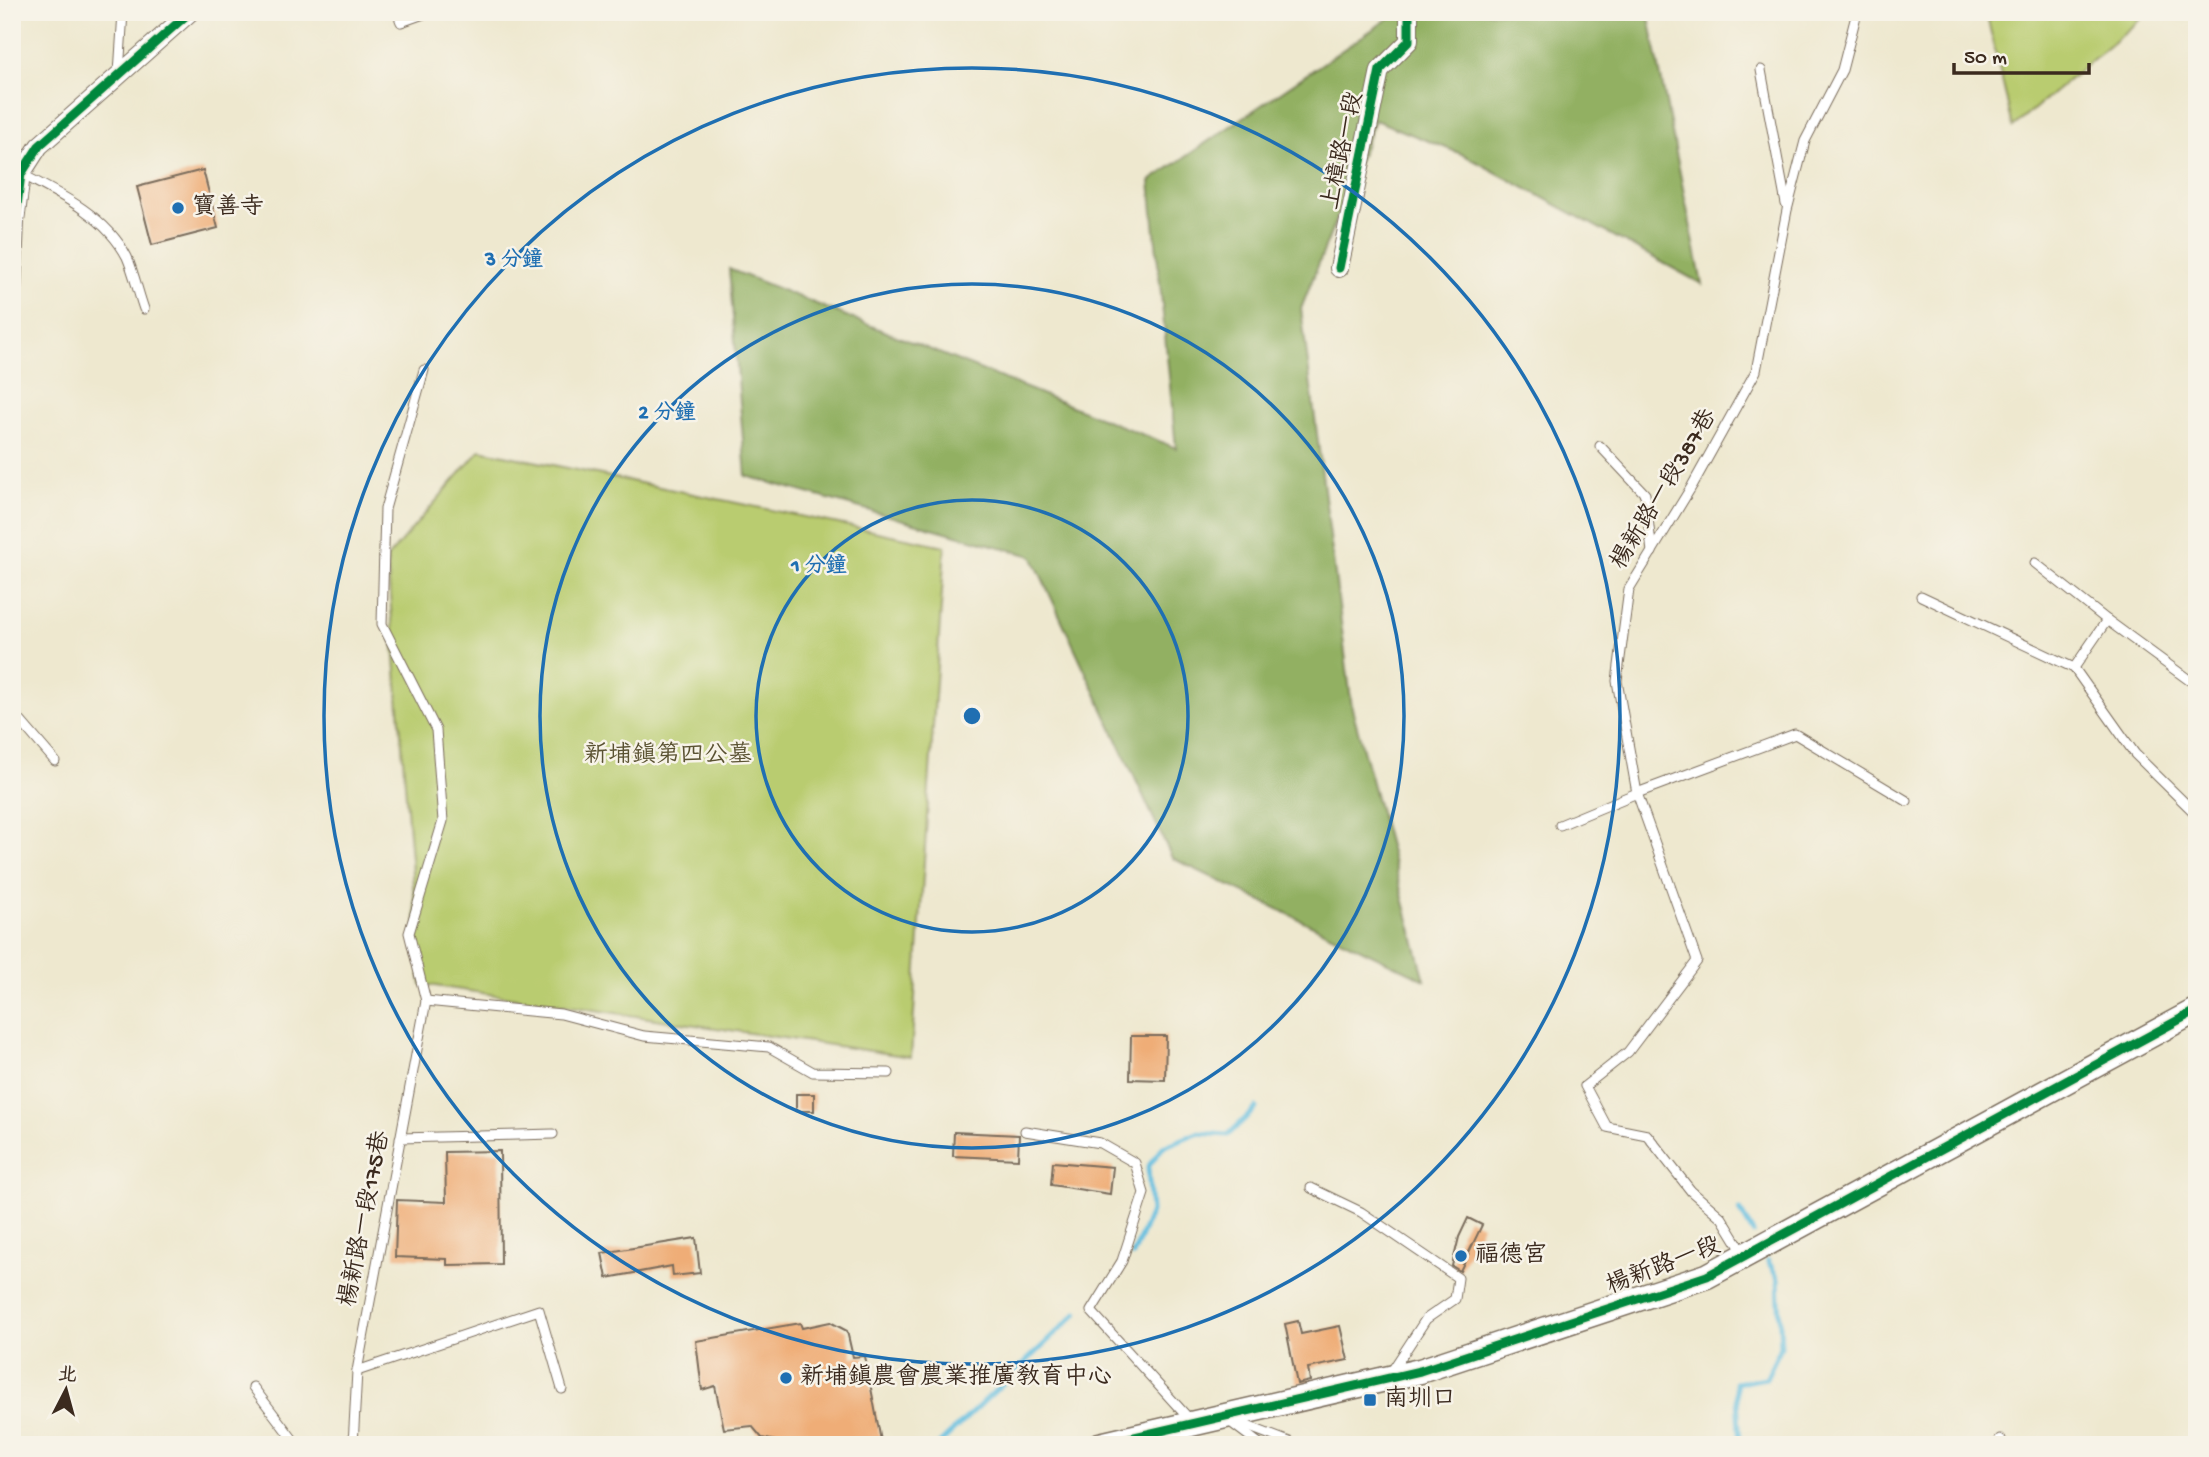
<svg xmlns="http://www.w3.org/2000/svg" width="2209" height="1457" viewBox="0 0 2209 1457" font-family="'Gochi Hand','LXGW WenKai TC',sans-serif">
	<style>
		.green { fill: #b9cc70; stroke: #7a7b47; stroke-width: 2 }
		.forest { fill: #92b062; stroke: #666d40; stroke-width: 2 }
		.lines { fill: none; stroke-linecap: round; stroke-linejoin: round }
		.stream { stroke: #61bddf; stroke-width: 5 }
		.building { fill: #efad77 }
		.lane-casing { stroke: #7a6c5c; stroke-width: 11 }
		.street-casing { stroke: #7a6c5c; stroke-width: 20 }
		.secondary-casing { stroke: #7a6c5c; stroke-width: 27 }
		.lane { stroke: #fff; stroke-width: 9 }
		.street { stroke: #fff; stroke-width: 18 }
		.secondary { stroke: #fff; stroke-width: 24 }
		.cycleway-casing { stroke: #f7f3e8; stroke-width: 13 }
		.cycleway { stroke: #00873e; stroke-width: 9 }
		.ring { fill: none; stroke: #1f6fb2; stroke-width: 3.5 }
		.poi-dot { fill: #1f6fb2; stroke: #f7f3e8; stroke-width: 2.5 }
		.labels { text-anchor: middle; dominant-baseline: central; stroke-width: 5; stroke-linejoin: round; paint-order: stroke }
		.street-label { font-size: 24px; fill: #3b2a1e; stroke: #f7f3e8 }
		.poi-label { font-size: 24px; fill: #3b2a1e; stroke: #f7f3e8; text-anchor: start }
		.park-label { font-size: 24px; fill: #5a5232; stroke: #f7f3e8 }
		.centre { fill: #1f6fb2; stroke: #f7f3e8; stroke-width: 3.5 }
		.ring-label { font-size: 21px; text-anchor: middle; font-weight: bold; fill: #1f6fb2; stroke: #f7f3e8; stroke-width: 5; stroke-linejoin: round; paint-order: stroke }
	</style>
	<rect width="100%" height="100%" fill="#f7f3e8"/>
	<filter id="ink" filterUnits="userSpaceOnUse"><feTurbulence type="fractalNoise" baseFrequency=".0143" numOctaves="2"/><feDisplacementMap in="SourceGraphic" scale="14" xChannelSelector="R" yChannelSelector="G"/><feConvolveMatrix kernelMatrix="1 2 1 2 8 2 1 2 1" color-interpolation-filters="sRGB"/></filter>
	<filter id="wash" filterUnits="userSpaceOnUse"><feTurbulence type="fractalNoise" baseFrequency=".00686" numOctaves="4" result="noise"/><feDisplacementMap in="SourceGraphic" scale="28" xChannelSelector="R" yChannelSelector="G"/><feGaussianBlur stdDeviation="1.57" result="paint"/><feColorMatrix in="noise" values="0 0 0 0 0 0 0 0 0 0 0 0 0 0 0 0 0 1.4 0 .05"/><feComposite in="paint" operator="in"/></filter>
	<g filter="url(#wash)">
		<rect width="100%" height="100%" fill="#eee8cf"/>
		<g class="green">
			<polygon points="1986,12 2149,12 2013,127"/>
			<polygon points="480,450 945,546 911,1057 421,984 387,558"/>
		</g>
		<polygon class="forest" points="1398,12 1648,12 1702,284 1464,155 1375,120 1301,309 1352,708 1425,980 1172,858 1032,556 746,476 729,269 1176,448 1150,181"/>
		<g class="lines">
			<g class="stream">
				<polyline points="1740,1210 1753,1233"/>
				<polyline points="1133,1255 1151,1212 1148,1167 1163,1147 1197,1133 1228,1135 1256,1108"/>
				<polyline points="939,1444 1077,1313"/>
				<polyline points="1740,1445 1736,1383 1766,1378 1781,1347 1778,1279 1768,1261"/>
			</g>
		</g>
		<g id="blocks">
			<g class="building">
				<polygon points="203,170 218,228 152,245 137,187"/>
				<polygon points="1131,1036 1166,1036 1165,1080 1130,1079"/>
				<rect x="796" y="1094" width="18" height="17"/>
				<polygon points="954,1132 1019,1135 1018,1159 953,1156"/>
				<polygon points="500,1151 501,1264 447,1265 447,1259 395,1257 397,1200 446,1202 445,1152"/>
				<polygon points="1053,1162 1113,1167 1110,1194 1051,1185"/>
				<polygon points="1468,1218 1482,1225 1460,1271 1452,1266 1459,1237"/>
				<polygon points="696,1238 700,1273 673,1276 672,1266 607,1278 602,1253"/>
				<polygon points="1298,1321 1301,1334 1340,1326 1348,1360 1308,1368 1310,1381 1297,1384 1285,1324"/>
				<polygon points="830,1322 847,1331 853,1357 865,1356 881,1441 860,1445 794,1445 762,1438 752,1426 724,1429 715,1386 702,1390 696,1341 800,1323 802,1328"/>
			</g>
		</g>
	</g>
	<g filter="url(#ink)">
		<use href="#blocks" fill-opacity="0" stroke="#7a6c5c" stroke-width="2"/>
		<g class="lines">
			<g class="lane-casing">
				<g id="lane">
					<polyline points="397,12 401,22 429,12"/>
					<polyline points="1761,70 1786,204"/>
					<polyline points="119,73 123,12"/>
					<path d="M21 174C60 194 106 216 127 257 134 273 138 292 144 309"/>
					<polyline points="1600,446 1645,494 1652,552"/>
					<polyline points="2035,563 2107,620 2189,680"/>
					<polyline points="1921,596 2074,668 2135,754 2197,815"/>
					<polyline points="2074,668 2107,620"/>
					<polyline points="12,711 55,761"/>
					<polyline points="1560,825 1637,793 1795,734 1907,801"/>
					<polyline points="426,1001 561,1014 644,1036 769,1047 813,1072 889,1073"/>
					<polyline points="1025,1131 1100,1143 1135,1163 1144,1193 1122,1261 1091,1311 1192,1422"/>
					<polyline points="400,1138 553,1134"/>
					<polyline points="1311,1188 1361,1212 1458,1278 1455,1299 1426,1319 1392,1371"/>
					<polyline points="1744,1254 1722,1218 1691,1191 1647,1135 1607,1127 1585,1086 1628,1052 1697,961 1637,793 1617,681 1629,589 1692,486 1756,371 1787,210 1805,141 1842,70 1857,12"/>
					<polyline points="357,1371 539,1310 562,1389"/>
					<polyline points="253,1387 297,1445"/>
					<polyline points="1234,1421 1297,1445"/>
					<polyline points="1233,1424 1261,1445"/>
					<polyline points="2000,1439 2005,1445"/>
					<polyline points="353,1445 357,1371 426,1001 409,933 443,821 436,730 382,624 385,509 424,370"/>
				</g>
			</g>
			<g class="street-casing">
				<g id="street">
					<polyline points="1339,268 1380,70 1409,41 1409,12"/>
					<polyline points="12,290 15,222 21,174 39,146 190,12"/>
				</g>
			</g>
			<g class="secondary-casing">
				<polyline id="secondary" points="1100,1445 1420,1371 1707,1276 2197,1010"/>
			</g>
			<use href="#lane" class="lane"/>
			<use href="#street" class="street"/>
			<use href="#secondary" class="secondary"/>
			<g class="cycleway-casing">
				<g id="cycleway">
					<polyline points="1339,268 1380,70 1409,41 1409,12"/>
					<polyline points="12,290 15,222 21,174 39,146 190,12"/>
					<polyline points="1100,1445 1420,1371 1707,1276 2197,1010"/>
				</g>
			</g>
			<use href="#cycleway" class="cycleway"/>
		</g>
	</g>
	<g class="ring">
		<circle cx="972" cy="716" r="216"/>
		<circle cx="972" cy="716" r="432"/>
		<circle cx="972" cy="716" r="648"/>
	</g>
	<g class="poi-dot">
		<circle cx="178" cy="208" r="7"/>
		<circle cx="1461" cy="1256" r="7"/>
		<circle cx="786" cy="1378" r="7"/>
		<rect x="1363" y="1393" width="14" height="14" rx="3.5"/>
	</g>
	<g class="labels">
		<g class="street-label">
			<text transform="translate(1344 151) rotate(-78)">上樟路一段</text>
			<text transform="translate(1665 490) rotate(-59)">楊新路一段387巷</text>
			<text transform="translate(366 1219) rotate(-79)">楊新路一段175巷</text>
			<text transform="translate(1664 1267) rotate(-21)">楊新路一段</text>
		</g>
		<g class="poi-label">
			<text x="192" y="208">寶善寺</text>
			<text x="1475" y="1256">福德宫</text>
			<text x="800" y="1378">新埔鎮農會農業推廣教育中心</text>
			<text x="1384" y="1400">南圳口</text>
		</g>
		<g class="park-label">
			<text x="668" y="756">新埔鎮第四公墓</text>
		</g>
	</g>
	<circle cx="972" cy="716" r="10" class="centre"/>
	<g class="ring-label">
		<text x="514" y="265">3 分鐘</text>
		<text x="667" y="418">2 分鐘</text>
		<text x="819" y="571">1 分鐘</text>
	</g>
	<rect width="2209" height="1457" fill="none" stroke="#f7f3e8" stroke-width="42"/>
	<g transform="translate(66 1390) rotate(6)" stroke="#f7f3e8" stroke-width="5" paint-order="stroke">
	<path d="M0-5L12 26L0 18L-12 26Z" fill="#3b2a1e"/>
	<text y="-10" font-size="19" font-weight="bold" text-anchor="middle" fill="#3b2a1e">北</text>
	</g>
	<path d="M1954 63v10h135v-10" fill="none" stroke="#3b2a1e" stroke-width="3.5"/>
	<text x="1964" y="63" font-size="21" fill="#3b2a1e" stroke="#f7f3e8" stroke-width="5" paint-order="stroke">50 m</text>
</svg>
